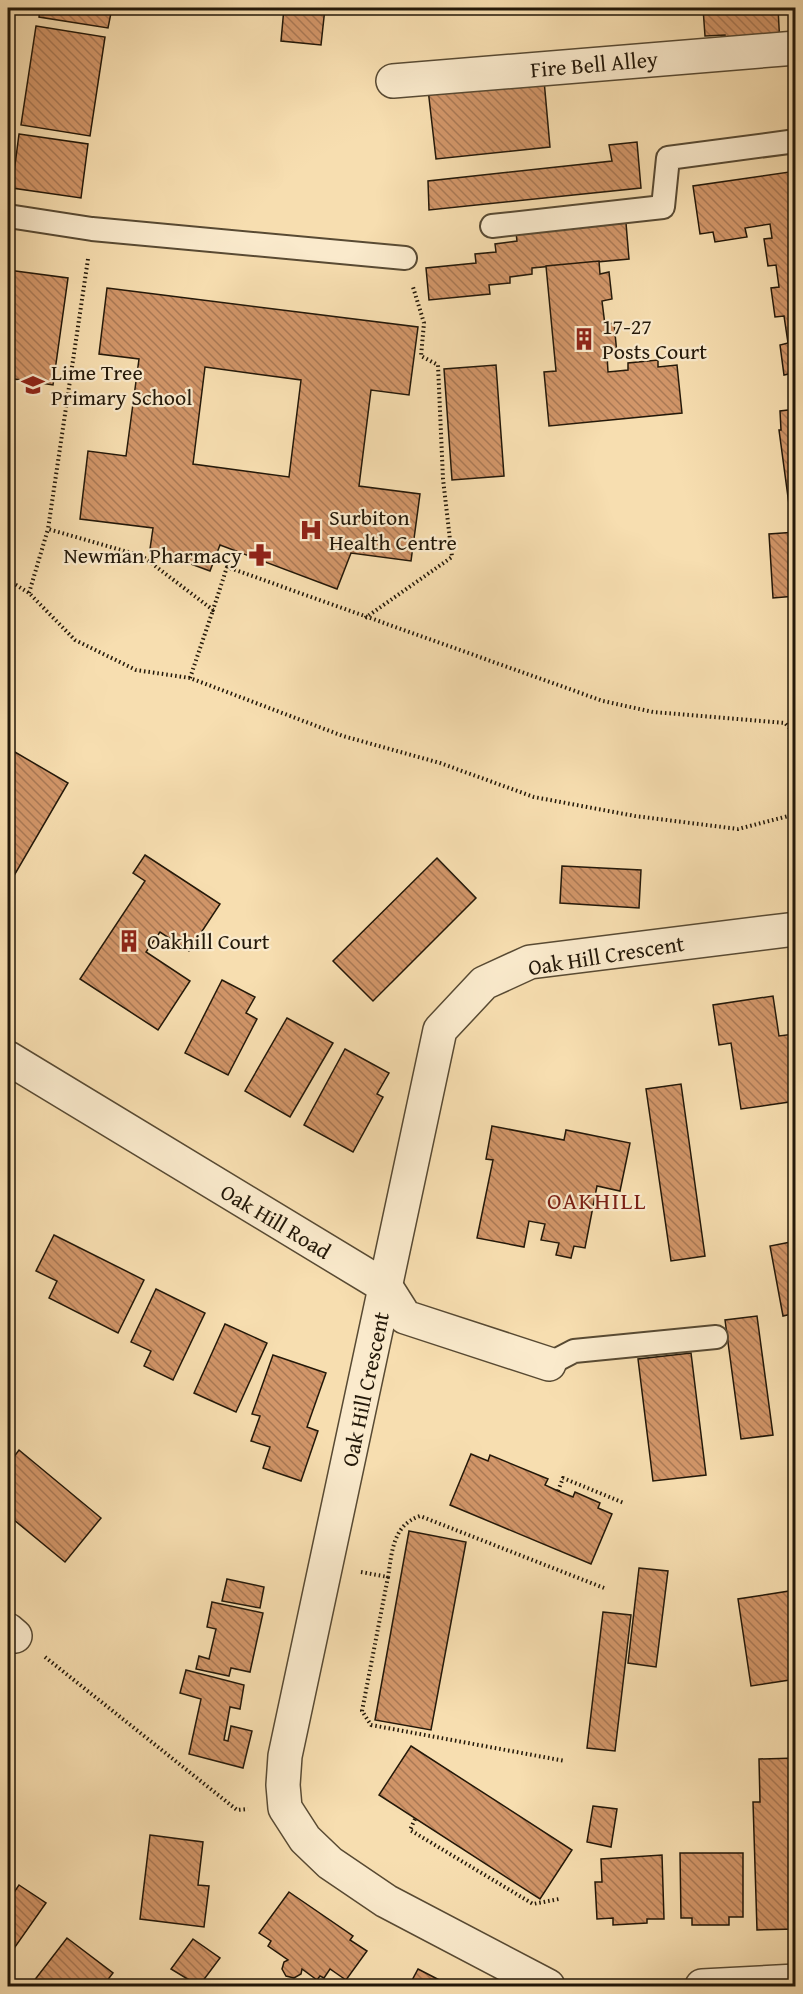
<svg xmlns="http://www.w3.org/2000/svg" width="803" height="1994" viewBox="0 0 803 1994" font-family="'Gentium Book Plus',serif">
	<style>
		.building { fill: url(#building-back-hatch); stroke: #231809; stroke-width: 1.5; fill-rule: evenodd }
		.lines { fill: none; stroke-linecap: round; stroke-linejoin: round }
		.service-casing { stroke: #584a33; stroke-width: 26 }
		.minor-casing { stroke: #584a33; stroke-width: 36 }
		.path { stroke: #231809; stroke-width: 4; stroke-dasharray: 1.5 3; stroke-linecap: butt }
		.service { stroke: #faeacc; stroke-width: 22 }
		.minor { stroke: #faeacc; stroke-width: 33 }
		.labels { text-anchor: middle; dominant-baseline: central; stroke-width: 4.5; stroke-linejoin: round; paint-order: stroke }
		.street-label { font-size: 22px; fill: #231809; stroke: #faeacc }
		.poi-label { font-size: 22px; fill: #231809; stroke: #faeacc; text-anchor: start }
		.neighbourhood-label { font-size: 24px; letter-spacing: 1.5px; fill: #7a1f14; stroke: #faeacc }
	</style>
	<defs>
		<pattern id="building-back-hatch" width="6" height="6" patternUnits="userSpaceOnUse" patternTransform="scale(1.5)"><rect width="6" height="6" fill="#d29669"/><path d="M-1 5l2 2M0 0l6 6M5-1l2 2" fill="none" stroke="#aa7955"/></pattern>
	</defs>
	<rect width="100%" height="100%" fill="#f7deb0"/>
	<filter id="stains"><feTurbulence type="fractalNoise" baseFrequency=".00333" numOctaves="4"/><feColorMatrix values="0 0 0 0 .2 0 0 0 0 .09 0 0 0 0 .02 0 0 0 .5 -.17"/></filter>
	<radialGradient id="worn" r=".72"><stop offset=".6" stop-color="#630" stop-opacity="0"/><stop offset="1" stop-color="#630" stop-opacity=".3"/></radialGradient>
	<g class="building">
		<polygon points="40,8 112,8 108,28 39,17"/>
		<polygon points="284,8 325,8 321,45 281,41"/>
		<polygon points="703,8 778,8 780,45 726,48 725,35 705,36"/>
		<polygon points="36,26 105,37 90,136 21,125"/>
		<polygon points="544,80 550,147 436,159 428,89"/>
		<polygon points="19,134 88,144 81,198 12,188"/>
		<polygon points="637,142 641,188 429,210 428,181 612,161 609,145"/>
		<polygon points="796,171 796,388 793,373 784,375 780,345 788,343 784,316 775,317 771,288 779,287 776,265 768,266 764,239 772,238 770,224 745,228 747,237 715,242 713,232 700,234 693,186"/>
		<polygon points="626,223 629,259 532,268 532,274 510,277 510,283 489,285 490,294 429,300 426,268 476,263 475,254 496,252 495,244 517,241 516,233"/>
		<polygon points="599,261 600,274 609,272 612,299 602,301 605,325 614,323 617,354 607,354 608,372 628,370 628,363 658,360 658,367 677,365 682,413 549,426 544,372 556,371 546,266"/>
		<polygon points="8,270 68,278 53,385 8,378"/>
		<path d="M107 288 418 327 409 395 371 390 359 486 420 494 411 561 351 553 337 589 220 545 210 571 150 549 153 528 80 519 88 451 126 456 139 359 99 354ZM205 367 301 380 289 477 193 464Z"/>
		<polygon points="496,365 504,476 452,480 444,369"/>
		<polygon points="796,409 796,512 790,512 779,430 781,430 780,411"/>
		<polygon points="796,532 796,596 773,598 769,534"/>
		<polygon points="8,748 68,783 8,886 8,805 12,798 8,796"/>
		<polygon points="145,855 220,904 189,951 160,932 146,952 190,981 158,1030 80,979 145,881 133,873"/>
		<polygon points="437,858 476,898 373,1001 333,961"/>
		<polygon points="562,866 641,870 639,908 560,903"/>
		<polygon points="222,980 255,997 246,1013 257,1019 228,1075 185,1053"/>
		<polygon points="773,996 779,1036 794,1034 796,1101 741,1109 731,1043 719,1045 713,1005"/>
		<polygon points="287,1018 333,1043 290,1117 245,1091"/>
		<polygon points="345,1049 389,1073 377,1094 383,1097 353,1152 304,1125"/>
		<polygon points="681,1084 705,1256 671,1261 646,1089"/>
		<polygon points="492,1126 564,1140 566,1130 630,1143 620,1191 597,1186 585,1248 574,1246 571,1258 556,1255 559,1243 541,1240 545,1224 529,1221 524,1247 477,1238 493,1160 486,1159"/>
		<polygon points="54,1235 144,1280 118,1333 49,1298 57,1281 36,1271"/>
		<polygon points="796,1241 796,1313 783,1316 770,1246"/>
		<polygon points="156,1289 205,1313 173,1380 144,1366 151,1351 131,1342"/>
		<polygon points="757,1316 773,1435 741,1439 725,1320"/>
		<polygon points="225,1324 267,1343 236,1412 194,1393"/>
		<polygon points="691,1353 706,1475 653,1481 638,1359"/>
		<polygon points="273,1355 326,1373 307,1427 318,1431 301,1481 263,1468 270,1447 251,1441 260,1416 252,1414"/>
		<polygon points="19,1450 101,1518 65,1562 8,1515 8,1460 10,1462"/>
		<polygon points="471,1454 488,1461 490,1455 548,1479 545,1485 558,1491 573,1497 575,1492 600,1503 598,1508 612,1514 591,1564 450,1505"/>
		<polygon points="409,1531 466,1542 431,1730 375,1720"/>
		<polygon points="639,1568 668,1571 656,1667 628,1663"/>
		<polygon points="227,1579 264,1587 260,1608 222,1601"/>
		<polygon points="796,1590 796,1679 751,1686 738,1599"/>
		<polygon points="212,1602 263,1613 250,1672 231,1668 229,1676 196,1669 199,1656 209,1659 216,1629 207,1627"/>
		<polygon points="603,1612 631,1615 615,1751 587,1748"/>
		<polygon points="186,1670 244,1685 240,1709 230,1707 224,1740 228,1741 231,1726 252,1731 243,1768 189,1754 201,1699 180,1693"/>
		<polygon points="411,1746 572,1850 540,1899 379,1795"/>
		<polygon points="796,1758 796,1929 757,1930 753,1802 760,1802 759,1759"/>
		<polygon points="593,1806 617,1809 611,1847 587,1842"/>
		<polygon points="150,1835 203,1842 198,1885 209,1886 204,1927 140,1919"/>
		<polygon points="680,1853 743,1853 743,1917 729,1917 729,1925 692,1925 692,1918 681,1918"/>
		<polygon points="662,1855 664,1919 647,1919 647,1923 613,1925 613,1918 597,1919 595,1882 602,1882 601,1859"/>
		<polygon points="19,1885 46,1903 8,1957 8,1901"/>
		<polygon points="289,1892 353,1936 350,1940 367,1951 346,1980 330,1969 324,1978 320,1976 317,1980 302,1969 301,1974 294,1978 286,1976 282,1969 284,1962 288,1960 268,1946 271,1941 259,1933"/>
		<polygon points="67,1938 113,1973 103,1986 30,1986"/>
		<polygon points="193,1939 220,1958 199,1986 171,1969"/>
		<polygon points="418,1969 451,1986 409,1986"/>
	</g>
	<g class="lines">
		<g class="service-casing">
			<g id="service">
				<polyline points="8,216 92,229 405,258"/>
				<polyline points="492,226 663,207 668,158 796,141"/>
				<polyline points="549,1364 574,1351 716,1337"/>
			</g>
		</g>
		<g class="minor-casing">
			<g id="minor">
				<polyline points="393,81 796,48"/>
				<polyline points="8,1058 386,1287 405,1317 549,1364"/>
				<polyline points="8,1630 15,1636"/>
				<polyline points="548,1986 386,1901 330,1863 305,1839 285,1808 283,1785 285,1756 440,1030 484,983 530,962 796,929"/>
				<polyline points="702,1986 796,1981"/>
			</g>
		</g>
		<g class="path">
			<polyline points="88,259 48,529 142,556 213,610 227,567 603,701 653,712 785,723 796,735"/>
			<polyline points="8,580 29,593 75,640 136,670 190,678 343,736 440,763 534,797 635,816 738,829 796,814"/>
			<polyline points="29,593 48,529"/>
			<polyline points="365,618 452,557 443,479 438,365 421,356 424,323 413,287"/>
			<polyline points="190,678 213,610"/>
			<polyline points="558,1491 563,1478 624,1503"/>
			<path d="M361 1572 388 1577C392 1551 393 1525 420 1516L604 1588"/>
			<polyline points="388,1577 362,1711 371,1725 565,1761"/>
			<polyline points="45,1657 237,1810 248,1809"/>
			<polyline points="415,1819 410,1830 533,1904 559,1899"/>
		</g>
		<use href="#service" class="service"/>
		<use href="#minor" class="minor"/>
	</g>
	<defs>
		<g id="building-bare" transform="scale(1.8)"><path d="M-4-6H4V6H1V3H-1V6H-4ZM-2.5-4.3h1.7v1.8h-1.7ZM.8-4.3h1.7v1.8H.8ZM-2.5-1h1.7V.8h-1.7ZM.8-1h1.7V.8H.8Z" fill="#8f2418" stroke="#faeacc" stroke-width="2.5" paint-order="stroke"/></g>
		<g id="school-bare" transform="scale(1.8)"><path d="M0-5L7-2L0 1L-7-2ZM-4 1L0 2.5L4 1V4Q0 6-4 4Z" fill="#8f2418" stroke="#faeacc" stroke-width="2.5" paint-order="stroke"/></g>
		<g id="hospital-bare" transform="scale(1.8)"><path d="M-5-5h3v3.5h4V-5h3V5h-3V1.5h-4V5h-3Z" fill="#8f2418" stroke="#faeacc" stroke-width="2.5" paint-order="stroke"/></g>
		<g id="pharmacy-bare" transform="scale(1.8)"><path d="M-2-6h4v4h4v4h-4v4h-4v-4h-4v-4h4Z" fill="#8f2418" stroke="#faeacc" stroke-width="2.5" paint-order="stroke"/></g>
	</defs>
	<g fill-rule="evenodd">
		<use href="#building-bare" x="584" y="339"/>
		<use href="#school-bare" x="33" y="385"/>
		<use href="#hospital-bare" x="311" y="530"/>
		<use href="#pharmacy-bare" x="260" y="555"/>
		<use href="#building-bare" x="129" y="941"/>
	</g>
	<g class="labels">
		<g class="street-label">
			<text transform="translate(594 64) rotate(-5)">Fire Bell Alley</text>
			<text transform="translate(606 955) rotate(-9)">Oak Hill Crescent</text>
			<text transform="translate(276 1221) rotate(31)">Oak Hill Road</text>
			<text transform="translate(365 1389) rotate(-78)">Oak Hill Crescent</text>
		</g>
		<g class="poi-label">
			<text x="602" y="326">17-27<tspan x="602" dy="25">Posts Court</tspan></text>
			<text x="51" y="372">Lime Tree<tspan x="51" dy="25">Primary School</tspan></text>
			<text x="329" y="517">Surbiton<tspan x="329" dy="25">Health Centre</tspan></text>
			<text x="242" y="555" text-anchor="end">Newman Pharmacy</text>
			<text x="147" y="941">Oakhill Court</text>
		</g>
		<g class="neighbourhood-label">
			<text x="597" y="1200">OAKHILL</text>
		</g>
	</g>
	<rect width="803" height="1994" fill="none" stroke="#f7deb0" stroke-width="30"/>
	<rect x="9" y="9" width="785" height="1976" fill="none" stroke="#231809" stroke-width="3"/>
	<rect x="15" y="15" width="773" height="1964" fill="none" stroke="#231809" stroke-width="1.5"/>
	<rect width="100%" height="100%" filter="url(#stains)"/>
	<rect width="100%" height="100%" fill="url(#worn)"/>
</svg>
